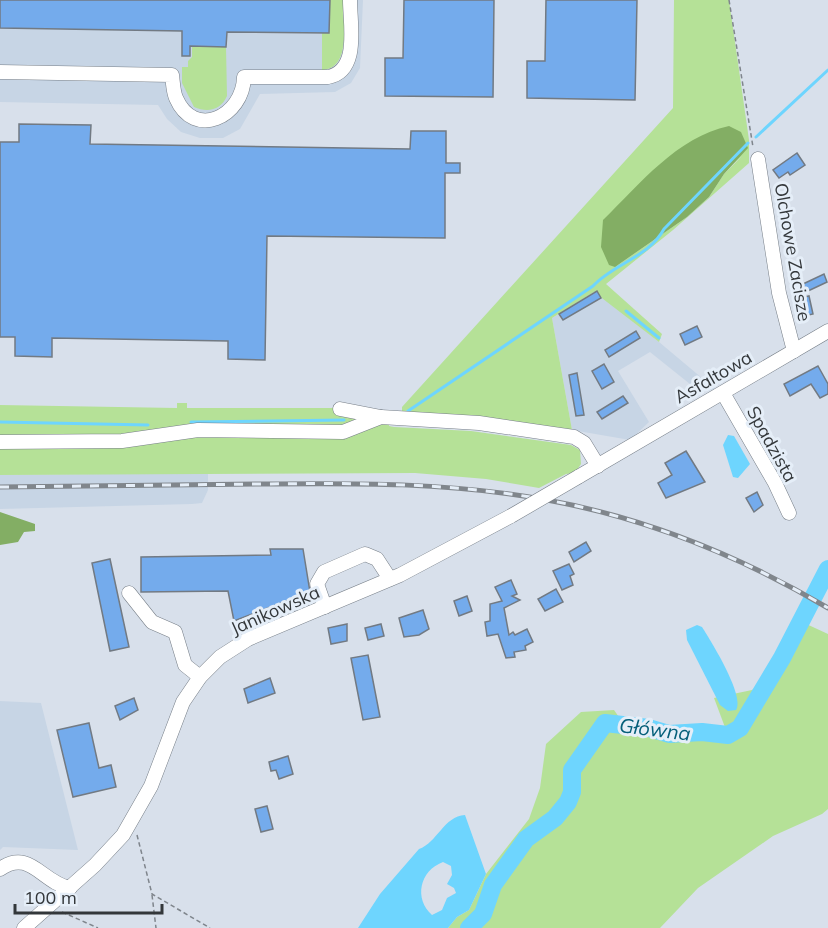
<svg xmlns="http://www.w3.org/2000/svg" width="828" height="928" viewBox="0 0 828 928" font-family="Mulish,sans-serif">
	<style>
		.built { fill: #c7d5e5 }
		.green { fill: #b5e197; fill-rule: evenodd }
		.forest { fill: #83ae64 }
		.water { fill: #6ed5fe; fill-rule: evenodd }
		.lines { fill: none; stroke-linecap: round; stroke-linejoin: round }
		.stream { stroke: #6ed5fe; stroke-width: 3 }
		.river { stroke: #6ed5fe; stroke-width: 18 }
		.building { fill: #74abec; stroke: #727a83; stroke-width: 1.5 }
		.minor-casing { stroke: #777f88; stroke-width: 15 }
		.path { stroke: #7f858c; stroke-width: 1.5; stroke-dasharray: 4.5 3; stroke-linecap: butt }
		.minor { stroke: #fff; stroke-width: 14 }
		.rail-casing { stroke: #80868c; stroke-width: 5 }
		.rail { stroke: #e5eef8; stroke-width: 3; stroke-dasharray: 9; stroke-linecap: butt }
		.minor-bridge-casing { stroke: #777f88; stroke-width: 15; stroke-linecap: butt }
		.minor-bridge { stroke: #fff; stroke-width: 14 }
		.labels { text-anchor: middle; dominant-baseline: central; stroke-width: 6; stroke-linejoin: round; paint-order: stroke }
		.street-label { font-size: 18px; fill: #33373a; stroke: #e5eef8 }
		.water-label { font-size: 20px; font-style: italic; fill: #055f7a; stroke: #e5eef8 }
	</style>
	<rect width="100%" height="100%" fill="#d8e0eb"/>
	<g class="built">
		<polygon points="0,0 363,0 360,68 351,83 335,92 260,94 240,129 223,138 200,138 181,132 167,119 158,105 0,102"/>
		<polygon points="595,292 659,342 715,389 700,392 650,352 618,371 649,422 630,440 572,430 552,318"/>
		<polygon points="208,473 208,490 202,503 192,504 0,509 0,475"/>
		<polygon points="0,701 41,703 78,850 3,847 0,850"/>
	</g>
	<g class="green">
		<path d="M330 0H343C343 22 352 69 322 70V33H328Z"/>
		<path d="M674 0H729L749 140V163L673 230 606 284 662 334 659 342 594 292 552 318 572 430 479 416 402 414V407L673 108ZM742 156 724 174 709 197 687 217 615 267Z"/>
		<path d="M192 44 226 47 227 96C221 110 208 113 194 107L182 83V67H188V61L192 57Z"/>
		<polygon points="338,402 336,413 376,425 389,423 389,426 394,427 471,431 571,445 580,450 581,464 575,473 566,474 539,488 486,479 415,473 0,475 0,405 177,408 177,403 187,403 187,408 335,408"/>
		<polygon points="802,622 828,634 828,809 822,814 773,836 698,888 660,928 448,928 457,917 469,910 486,874 529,819 540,788 546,744 581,712 614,710 621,720 670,731 726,730 714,698 752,690 774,676"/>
	</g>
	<g class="forest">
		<path d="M729 126 741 132 748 148 724 174 709 197 687 217 615 267 609 265 601 247 603 220C640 184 677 137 729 126Z"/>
		<polygon points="0,512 35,524 35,531 24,532 18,542 0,545"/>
	</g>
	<g class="water">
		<polygon points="728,435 734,436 750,464 738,478 733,477 723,445"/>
		<path d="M697 625 702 627C711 641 745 696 736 710L728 711 720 705 687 640 686 630Z"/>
		<path d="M465 815 486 874 469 910 457 917 448 928H358L380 894 419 849C437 843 444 816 465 815ZM443 862 451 866 452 875 447 884 454 888 456 893 447 898 442 910 432 915C414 899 419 871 443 862Z"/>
	</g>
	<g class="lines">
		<g class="stream">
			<polyline points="756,137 828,70"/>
			<polyline points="626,311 659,338"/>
			<path d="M408 411 593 286C613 264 649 257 664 229L748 143"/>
			<polyline points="0,422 148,425"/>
			<polyline points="191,422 344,420"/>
		</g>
		<polyline class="river" points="469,928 483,914 493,885 526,839 555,818 568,802 572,792 572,770 605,723 649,728 669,734 702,732 728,735 740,728 782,658 828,569"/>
	</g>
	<g class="building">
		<polygon points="0,0 330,0 329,33 227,32 226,47 190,46 190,56 182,56 182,31 0,28"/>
		<polygon points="404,0 494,0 493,97 385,96 385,58 403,58"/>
		<polygon points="546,0 637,0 635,100 527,98 527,61 545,61"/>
		<polygon points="19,124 91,125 90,144 410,149 411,131 446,131 446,163 460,163 460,173 445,173 445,238 267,236 265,360 228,359 228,341 52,338 52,357 15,356 15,337 0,337 0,142 19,142"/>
		<polygon points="797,153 805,165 790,175 788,172 779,178 773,170"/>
		<polygon points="824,274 827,282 806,292 803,284"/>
		<polygon points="597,291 601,298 563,320 559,314"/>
		<polygon points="809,296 813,314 799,317 795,299"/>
		<polygon points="697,326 702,337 685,345 680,334"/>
		<polygon points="636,331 640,338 609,357 605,350"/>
		<polygon points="604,364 614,382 602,389 592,371"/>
		<polygon points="818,366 828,384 828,394 820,398 811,384 790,396 784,384"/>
		<polygon points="577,373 584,415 576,416 569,375"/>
		<polygon points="623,396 628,403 602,419 597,412"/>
		<polygon points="686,451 705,482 666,498 658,483 672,475 665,463"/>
		<polygon points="757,492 763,505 754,512 746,498"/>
		<polygon points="586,542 591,551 574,562 569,552"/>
		<polygon points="270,549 303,549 310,592 234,621 228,591 141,592 141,557 271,555"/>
		<polygon points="110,559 129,647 110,651 92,563"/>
		<polygon points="569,564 574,574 570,576 573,585 562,590 553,571"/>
		<polygon points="511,580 517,594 512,596 520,600 504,608 509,635 513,632 515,635 527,629 533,642 525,646 526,650 514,652 515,657 506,658 498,634 487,636 485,622 490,621 490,604 502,601 495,587"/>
		<polygon points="556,589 563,602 545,611 538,599"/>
		<polygon points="467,596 472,611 459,616 454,601"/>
		<polygon points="423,610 429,629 419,635 404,637 399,618"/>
		<polygon points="347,624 347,641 331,644 328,628"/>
		<polygon points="381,624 384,636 368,640 365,628"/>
		<polygon points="368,655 380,717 363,720 351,658"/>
		<polygon points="270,678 275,693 248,703 244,689"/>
		<polygon points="134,698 138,710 120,720 115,706"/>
		<polygon points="89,723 99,768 111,765 116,787 73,797 57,730"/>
		<polygon points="288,756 293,774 279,779 276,770 271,771 269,762"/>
		<polygon points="267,806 273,829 261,832 255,809"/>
	</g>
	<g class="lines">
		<g class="minor-casing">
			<g id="minor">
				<path d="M0 72 172 75C173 82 173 91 176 98 194 140 243 117 244 77H328C360 71 350 25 350 0"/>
				<polyline points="758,159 779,293 794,351"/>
				<polyline points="723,393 775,483 789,513"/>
				<polyline points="340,409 381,417"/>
				<polyline points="0,442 122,441 198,430 343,432 381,417 479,423 574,437 584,443 598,466"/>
				<polyline points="578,477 828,331"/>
				<polyline points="129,593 152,622 175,632 185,665 200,677"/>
				<polyline points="325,607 317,584 324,572 365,554 377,559 390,579"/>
				<path d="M0 869C30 848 42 883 70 888"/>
				<polyline points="24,928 95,865 123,835 151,786 183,702 200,677 220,657 248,639 400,575 511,516"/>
			</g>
		</g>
		<g class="path">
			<polyline points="729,0 753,147"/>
			<polyline points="137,835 152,894 210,928"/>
			<polyline points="152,895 156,928"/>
			<polyline points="62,912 98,928"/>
		</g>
		<use href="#minor" class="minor"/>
		<g class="rail-casing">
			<path id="rail" d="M0 487C86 486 172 485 258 484 354 483 451 482 547 500 646 518 742 557 828 608"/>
		</g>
		<use href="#rail" class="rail"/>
		<g class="minor-bridge-casing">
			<polyline id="minor-bridge" points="511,516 578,477"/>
		</g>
		<use href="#minor-bridge" class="minor-bridge"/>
	</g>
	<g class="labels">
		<g class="street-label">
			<text transform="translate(793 252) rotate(80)">Olchowe Zacisze</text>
			<text transform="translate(713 377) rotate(-30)">Asfaltowa</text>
			<text transform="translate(772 444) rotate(61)">Spadzista</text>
			<text transform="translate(275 610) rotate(-24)">Janikowska</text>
		</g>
		<g class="water-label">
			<text transform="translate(655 729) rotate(7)">Główna</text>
		</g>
	</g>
	<path d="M15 904v9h147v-9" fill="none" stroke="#33373a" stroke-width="3"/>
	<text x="24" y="904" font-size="18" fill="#33373a" stroke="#e5eef8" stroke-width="4.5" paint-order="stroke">100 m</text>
</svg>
